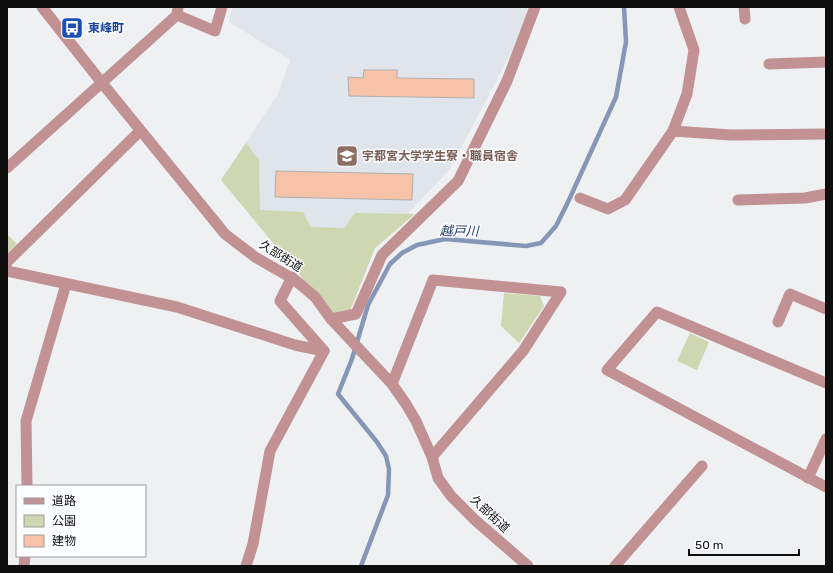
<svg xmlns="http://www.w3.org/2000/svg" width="833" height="573" viewBox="0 0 833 573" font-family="Rubik,'Noto Sans JP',sans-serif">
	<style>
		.built { fill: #e0e5ec }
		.green { fill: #cfd7b2 }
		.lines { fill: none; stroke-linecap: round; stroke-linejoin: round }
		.stream { stroke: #8596b6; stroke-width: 4.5 }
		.building { fill: #f6c3a8; stroke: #b0aead }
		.street { stroke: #c19193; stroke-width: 11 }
		.labels { text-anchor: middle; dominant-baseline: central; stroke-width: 3; stroke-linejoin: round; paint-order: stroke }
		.transit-label { font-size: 12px; font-weight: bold; fill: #164399; stroke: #fcfdff; text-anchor: start }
		.education-label { font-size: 12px; font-weight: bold; fill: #785e54; stroke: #fcfdff; text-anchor: start }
		.street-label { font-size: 12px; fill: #0e0e0f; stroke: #fcfdff }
		.water-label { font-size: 13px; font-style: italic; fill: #213b71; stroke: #fcfdff }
	</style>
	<rect width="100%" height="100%" fill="#eef0f1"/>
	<polygon class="built" points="232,7 528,7 528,10 512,51 450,169 375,248 347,318 336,319 221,180 278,94 290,60 229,22"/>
	<g class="green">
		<polygon points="246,143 259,160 260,210 303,212 311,227 344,228 355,213 415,214 375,248 347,318 336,319 221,180"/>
		<polygon points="7,234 17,244 7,254"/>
		<polygon points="504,293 540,296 544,306 519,343 501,326"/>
		<polygon points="690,333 709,342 697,370 677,361"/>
	</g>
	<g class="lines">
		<polyline class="stream" points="361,566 388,495 389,469 386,456 377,442 338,394 352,359 368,305 390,264 402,253 417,245 445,239 526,246 541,243 556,226 568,202 616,97 626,42 624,7"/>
	</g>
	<g class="building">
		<polygon points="364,70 397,70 397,78 474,79 474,98 349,96 348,77 363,78"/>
		<polygon points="276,171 413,174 412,200 275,197"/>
	</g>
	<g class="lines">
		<g class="street">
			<polyline points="42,7 102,83 225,234 255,257 295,280 315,297 331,319 392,384 406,404 416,421 432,457 438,478 451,496 475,520 528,566"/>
			<polyline points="744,7 745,19"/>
			<polyline points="177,15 215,31 222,7"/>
			<polyline points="769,64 826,62"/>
			<polyline points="673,131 731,135 826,134"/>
			<polyline points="7,168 177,15 178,7"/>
			<polyline points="580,198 608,209 625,200 673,131 687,94 694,50 679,7"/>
			<polyline points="738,200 805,198 826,194"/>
			<polyline points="7,262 140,131"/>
			<polyline points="7,271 177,307 295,345 324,351"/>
			<polyline points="331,319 356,314 382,255 458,181 507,81 535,7"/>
			<polyline points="778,322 790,294 826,309"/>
			<polyline points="826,383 657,312 607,370 826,487"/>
			<polyline points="392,384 433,280 561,292 523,351 432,457"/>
			<polyline points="808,478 826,439"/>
			<polyline points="27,486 26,421 66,284"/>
			<polyline points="24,566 25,556"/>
			<polyline points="246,566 253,544 270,451 324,351 280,301 292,277"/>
			<polyline points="615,566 702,466"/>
		</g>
	</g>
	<defs>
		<g id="bus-square" transform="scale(1.15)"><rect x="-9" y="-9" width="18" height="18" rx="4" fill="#1a4fb4" stroke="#fcfdff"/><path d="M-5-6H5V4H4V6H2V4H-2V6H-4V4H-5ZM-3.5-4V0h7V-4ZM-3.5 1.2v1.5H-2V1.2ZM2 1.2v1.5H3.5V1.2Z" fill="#fff"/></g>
		<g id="university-square" transform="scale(1.15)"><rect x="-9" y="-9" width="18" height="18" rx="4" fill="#8d6e63" stroke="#fcfdff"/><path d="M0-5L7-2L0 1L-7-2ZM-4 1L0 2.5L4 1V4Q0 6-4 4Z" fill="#fff"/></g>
	</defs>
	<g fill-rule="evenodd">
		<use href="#bus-square" x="72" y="28"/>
		<use href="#university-square" x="347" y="156"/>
	</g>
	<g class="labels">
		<g class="transit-label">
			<text x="88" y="28">東峰町</text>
		</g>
		<g class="education-label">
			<text x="362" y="156">宇都宮大学学生寮・職員宿舎</text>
		</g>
		<g class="street-label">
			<text transform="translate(281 256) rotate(32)">久部街道</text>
			<text transform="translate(490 514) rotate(43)">久部街道</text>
		</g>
		<g class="water-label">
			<text transform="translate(459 231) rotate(1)">越戸川</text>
		</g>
	</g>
	<rect width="833" height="573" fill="none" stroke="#0e0e0f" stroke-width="16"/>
	<rect x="16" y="485" width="130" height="72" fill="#fcfdff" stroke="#9d9d9f"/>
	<rect x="24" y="498" width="20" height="6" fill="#c19193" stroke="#9d9d9f"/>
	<text x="52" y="505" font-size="12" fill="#0e0e0f">道路</text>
	<rect x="24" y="515" width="20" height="12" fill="#cfd7b2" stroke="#9d9d9f"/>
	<text x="52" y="525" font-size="12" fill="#0e0e0f">公園</text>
	<rect x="24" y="535" width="20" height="12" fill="#f6c3a8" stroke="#9d9d9f"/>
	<text x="52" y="545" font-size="12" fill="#0e0e0f">建物</text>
	<path d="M689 549v6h110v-6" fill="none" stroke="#0e0e0f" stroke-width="2"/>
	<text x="695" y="549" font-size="12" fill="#0e0e0f" stroke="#fcfdff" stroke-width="3" paint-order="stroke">50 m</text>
</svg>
